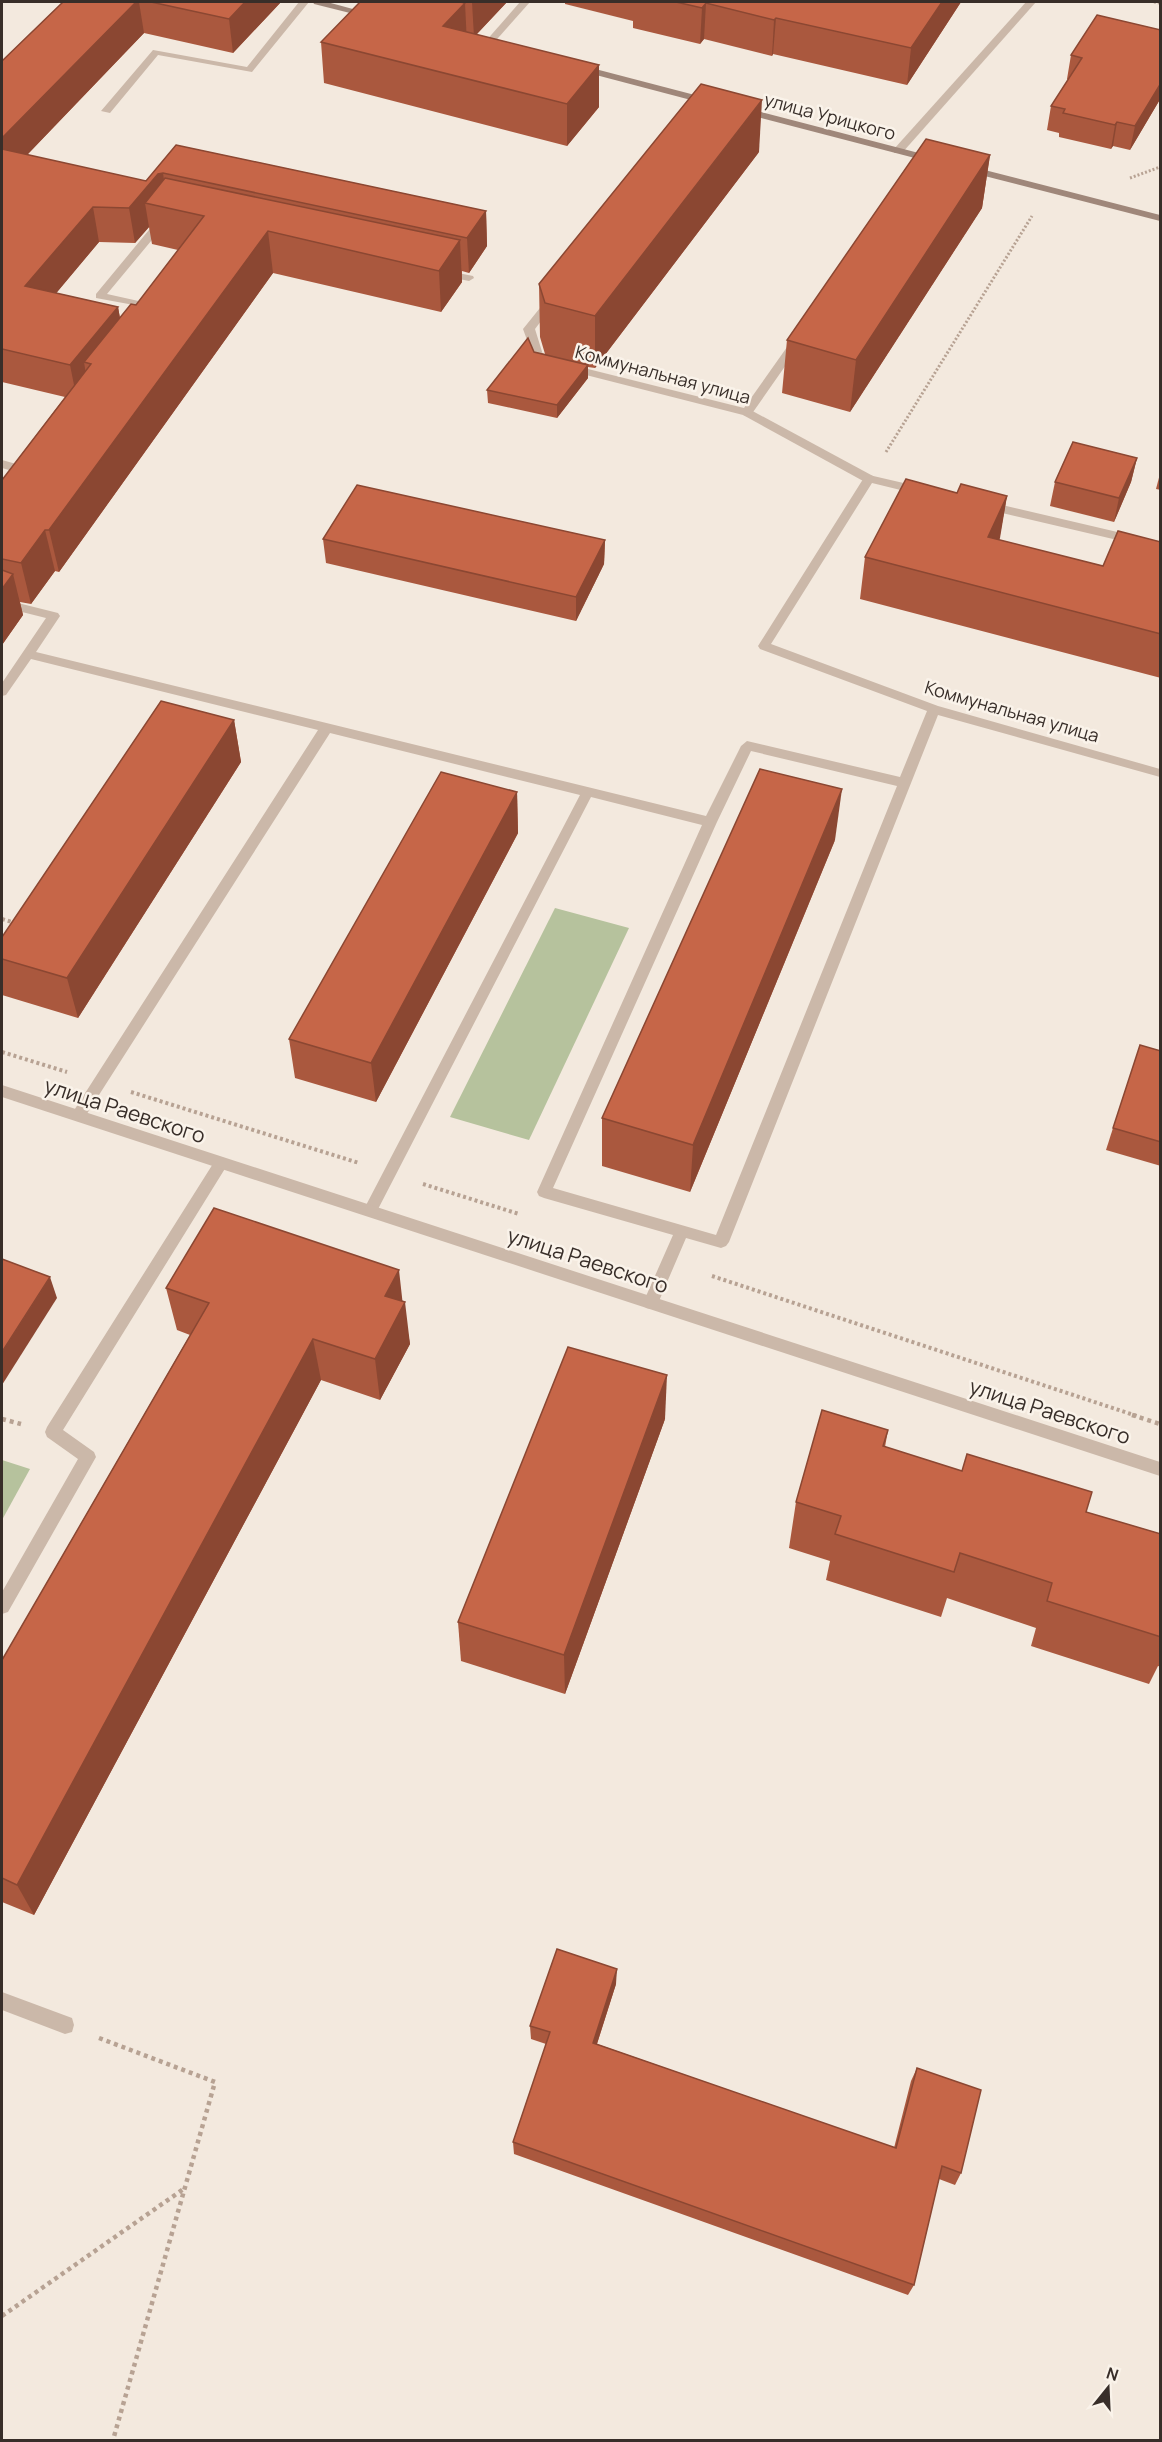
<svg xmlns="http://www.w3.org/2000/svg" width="1162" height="2442" viewBox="0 0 1162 2442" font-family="Manrope,sans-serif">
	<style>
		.green { fill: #b6c29d }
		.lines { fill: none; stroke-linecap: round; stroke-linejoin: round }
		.path-far2 { stroke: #b7a293; stroke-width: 3; stroke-dasharray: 2 2; stroke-linecap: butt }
		.path-far1 { stroke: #b7a293; stroke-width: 4; stroke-dasharray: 3 3; stroke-linecap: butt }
		.path { stroke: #b7a293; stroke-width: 4.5; stroke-dasharray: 4 4; stroke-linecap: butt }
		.lane { fill: #cbb8a9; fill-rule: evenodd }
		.street { fill: #cbb8a9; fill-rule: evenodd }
		.secondary { fill: #9f877a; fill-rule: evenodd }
		.wall { fill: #aa583e; fill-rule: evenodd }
		.shaded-wall { fill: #8b4732 }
		.building { fill: #c66648; stroke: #8b4732; stroke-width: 1.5 }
		.labels { text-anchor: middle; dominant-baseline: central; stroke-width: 5; stroke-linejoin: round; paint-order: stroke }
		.far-street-label { font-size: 18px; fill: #382e29; stroke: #faf3ea }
		.street-label { font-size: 21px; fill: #382e29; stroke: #faf3ea }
	</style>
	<rect width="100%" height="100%" fill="#f3e9de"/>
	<g class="green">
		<polygon points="555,908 629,928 529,1140 450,1117"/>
		<polygon points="2,1460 30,1469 2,1520"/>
	</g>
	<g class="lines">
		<g class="path-far2">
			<polyline points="1154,2 1160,3"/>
			<polyline points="1130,178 1160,167"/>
			<polyline points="886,452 1032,216"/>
		</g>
		<g class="path-far1">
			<polyline points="2,919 15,923"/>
			<polyline points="2,1052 67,1072"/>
			<polyline points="131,1092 359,1163"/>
			<polyline points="423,1184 519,1214"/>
			<polyline points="712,1276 1137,1416"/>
		</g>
		<g class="path">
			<polyline points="1132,1415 1160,1424"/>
			<polyline points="2,1419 21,1424"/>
			<polyline points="99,2038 215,2082 113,2440"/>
			<polyline points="2,2316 185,2188"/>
		</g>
		<g class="lane">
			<polygon points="299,2 309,2 252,72 158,55 110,113 101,111 153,50 247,67"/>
			<polygon points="520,2 530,2 491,46 485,46 485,42"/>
			<polygon points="1026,2 1036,2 902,153 894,153 894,149"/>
			<polygon points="162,218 167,221 166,223 107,294 161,306 161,310 96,298 96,294 158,219"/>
			<polygon points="443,270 473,276 474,278 469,281 439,275 438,273"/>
			<polygon points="552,297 557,300 535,329 544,358 744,408 792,340 796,339 802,342 751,415 747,416 535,362 523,329 548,298"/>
			<polygon points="2,460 34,469 36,472 30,476 2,468"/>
			<path d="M869 475 925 488 927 491 921 495 872 483 771 644 938 706 1160 769V777L938 715 729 1242 726 1246 721 1248 686 1238 656 1308 651 1309 646 1308 643 1303 673 1235 544 1198 539 1196 537 1192 702 825 591 797 375 1215H365L363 1211 580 795 330 733 83 1120H73L71 1116 73 1112 318 730 31 659 6 695 2 696V683L46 618 2 607V599L58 613 60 616 36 652 706 816 741 746 747 741 900 777 927 711 760 649 758 646 865 476ZM751 751 897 786 716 1235 553 1188 717 822Z"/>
			<polygon points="985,501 1160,542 1160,550 981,508 981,502"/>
			<polygon points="221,1157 226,1159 228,1163 226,1167 63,1430 94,1452 96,1457 8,1612 2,1614 2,1592 78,1459 47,1437 45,1432 47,1427 216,1159"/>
			<polygon points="2,1992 72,2018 74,2025 72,2032 65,2034 2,2010"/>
		</g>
		<g class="street">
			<polygon points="747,408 873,476 875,479 873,482 865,482 743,415 743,409"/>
			<polygon points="2,1085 1160,1462 1160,1476 2,1097"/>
		</g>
		<g class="secondary">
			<polygon points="313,2 327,2 375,15 370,18 314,4"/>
			<polygon points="580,65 714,100 715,102 710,105 577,70 575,68"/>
			<polygon points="742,107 938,158 939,160 934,163 738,112 738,108"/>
			<polygon points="969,166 1160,215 1160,221 965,171 964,169"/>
		</g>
	</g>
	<g class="wall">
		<path d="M63 2H281L233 53 144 33 27 155 146 181 176 145 486 211 487 246 469 273 462 271V282L441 312 273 273 59 572 55 571 31 604 20 602 23 615 2 645V480L65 397 2 382V61ZM149 227 152 244 178 250 136 305 120 318 118 307 56 293 99 242 135 243Z"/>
		<polygon points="360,2 507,2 476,35 599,65 599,107 567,146 324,83 321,42"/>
		<polygon points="565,2 961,2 907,85 773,54 772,56 704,39 700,44 633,28 633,21 565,4"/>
		<polygon points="1161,30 1161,101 1159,101 1130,150 1113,146 1111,149 1059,137 1059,133 1047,130 1051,106 1068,80 1067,79 1071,55"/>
		<polygon points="759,152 595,368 588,367 588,378 557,418 488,403 487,390 534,352 545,354 540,337 539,284"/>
		<polygon points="990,155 982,208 850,412 782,393 787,340"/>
		<polygon points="1137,458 1131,482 1114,522 1050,506 1055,482"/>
		<polygon points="1161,470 1161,490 1156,489"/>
		<polygon points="957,493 1007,496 999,540 1103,566 1161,542 1161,678 860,599 865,557"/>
		<polygon points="323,539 605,540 604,564 576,621 326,563"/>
		<polygon points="234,720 241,762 78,1018 2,995 2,937"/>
		<polygon points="517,792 518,833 376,1102 295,1078 289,1039"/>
		<polygon points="835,840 690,1192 602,1166 602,1118"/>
		<polygon points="1161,1051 1161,1166 1106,1150 1113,1128"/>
		<polygon points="166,1288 402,1301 410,1344 380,1400 321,1380 34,1915 2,1902 2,1660 190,1335 177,1330"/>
		<polygon points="665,1419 565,1694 461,1661 458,1622"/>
		<polygon points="888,1430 885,1447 1086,1512 1161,1534 1161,1667 1158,1666 1149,1684 1031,1646 1036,1628 947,1598 941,1617 826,1580 830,1561 789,1548 796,1502"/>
		<polygon points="616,1984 597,2044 894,2148 911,2081 917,2068 961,2173 955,2185 939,2179 914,2285 908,2295 514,2154 513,2142 546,2044 531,2039 530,2026"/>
	</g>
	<g class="shaded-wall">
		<polygon points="136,2 139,2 144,33 2,181 2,138"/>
		<polygon points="245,2 281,2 233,53 229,19"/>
		<polygon points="472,2 507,2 474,37"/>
		<polygon points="942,2 961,2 907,85 911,48"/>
		<polygon points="465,3 467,44 443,26"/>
		<polygon points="706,3 704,39 700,44 702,8"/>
		<polygon points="776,18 773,54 772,56 774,20"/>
		<polygon points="599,65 599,107 567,146 567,104"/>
		<polygon points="1161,83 1161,94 1159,101 1130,150 1135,126"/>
		<polygon points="762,100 759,152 595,368 595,316"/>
		<polygon points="1117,122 1113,146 1111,149 1115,125"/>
		<polygon points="990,155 982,208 850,412 856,360"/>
		<polygon points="163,173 168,208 145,203 149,227 135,243 129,208 158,174"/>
		<polygon points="93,207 99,242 33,321 25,286"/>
		<polygon points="486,211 487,246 469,273 467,238"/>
		<polygon points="268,231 273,273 59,572 49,530"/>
		<polygon points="460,240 462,282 441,312 439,271"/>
		<polygon points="118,307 124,342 91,364 84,362 88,387 77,400 70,365"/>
		<polygon points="588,365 588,378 557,418 557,405"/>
		<polygon points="1137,458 1131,482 1114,522 1119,498"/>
		<polygon points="1007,496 1000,538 981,579 988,537"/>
		<polygon points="45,530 55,571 31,604 21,563"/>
		<polygon points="605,540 604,564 576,621 576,597"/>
		<polygon points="13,574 23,615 2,645 2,589"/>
		<polygon points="234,720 241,762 78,1018 67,978"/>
		<polygon points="842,789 835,840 690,1192 693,1145"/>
		<polygon points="517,792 518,833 376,1102 371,1063"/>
		<polygon points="399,1270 403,1306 405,1302 410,1344 380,1400 375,1359 385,1296"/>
		<polygon points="50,1277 57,1298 2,1385 2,1352"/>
		<polygon points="313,1339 321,1380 34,1915 17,1885"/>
		<polygon points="667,1375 665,1419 565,1694 564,1655"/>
		<polygon points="617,1969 616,1984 593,2056 593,2043"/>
	</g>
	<g class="building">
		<polygon points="63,2 136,2 2,138 2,61"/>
		<polygon points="151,2 245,2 229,19"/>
		<polygon points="360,2 460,2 465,3 443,26 599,65 567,104 321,42"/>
		<polygon points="676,2 942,2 911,48 776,18 774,20 706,3 702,8"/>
		<polygon points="1097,15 1161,30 1161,83 1135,126 1117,122 1115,125 1063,113 1065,109 1051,106 1082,58 1071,55"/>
		<polygon points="701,84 762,100 595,316 545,303 539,284"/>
		<polygon points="926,139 990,155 856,360 787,340"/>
		<polygon points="176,145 486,211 467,238 163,173 158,174 129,208 93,207 25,286 118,307 70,365 2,349 2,149 146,181"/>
		<polygon points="165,178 460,240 439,271 268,231 49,530 45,530 21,563 2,559 2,480 91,364 84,362 131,304 136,305 204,216 145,203"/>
		<polygon points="528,338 534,352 588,365 557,405 487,390"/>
		<polygon points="1073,442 1137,458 1119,498 1055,482"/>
		<polygon points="906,479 957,493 961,484 1007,496 988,537 1103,566 1118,531 1161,542 1161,634 865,557"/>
		<polygon points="357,485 605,540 576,597 323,539"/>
		<polygon points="2,570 13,574 2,589"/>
		<polygon points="161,701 234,720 67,978 2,959 2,937"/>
		<polygon points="760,769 842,789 693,1145 602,1118"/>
		<polygon points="441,772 517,792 371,1063 289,1039"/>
		<polygon points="1140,1045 1161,1051 1161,1142 1113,1128"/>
		<polygon points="214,1208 399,1270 385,1296 405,1302 375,1359 313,1339 17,1885 2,1878 2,1660 209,1303 166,1288"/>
		<polygon points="2,1259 50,1277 2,1352"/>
		<polygon points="568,1347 667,1375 564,1655 458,1622"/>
		<polygon points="822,1410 888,1430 883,1446 962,1471 967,1454 1092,1492 1086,1512 1161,1534 1161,1637 1047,1601 1052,1583 960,1553 954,1572 835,1534 841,1516 796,1502"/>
		<polygon points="557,1949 617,1969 593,2043 896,2148 917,2068 981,2090 961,2173 942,2166 914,2285 513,2142 550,2032 530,2026"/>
	</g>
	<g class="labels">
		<g class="far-street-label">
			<text transform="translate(830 116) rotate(15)">улица Урицкого</text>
			<text transform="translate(663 374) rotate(15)">Коммунальная улица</text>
			<text transform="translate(1012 711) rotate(16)">Коммунальная улица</text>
		</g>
		<g class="street-label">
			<text transform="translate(125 1110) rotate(18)">улица Раевского</text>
			<text transform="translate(588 1260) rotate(18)">улица Раевского</text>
			<text transform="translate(1050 1411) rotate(18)">улица Раевского</text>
		</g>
	</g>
	<rect width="1162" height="2442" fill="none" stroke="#382e29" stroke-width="6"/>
	<g transform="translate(1108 2388) rotate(18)" stroke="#faf3ea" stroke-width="4.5" paint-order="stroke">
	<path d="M0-4.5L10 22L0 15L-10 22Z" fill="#382e29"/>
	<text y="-9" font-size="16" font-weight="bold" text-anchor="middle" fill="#382e29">N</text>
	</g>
</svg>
